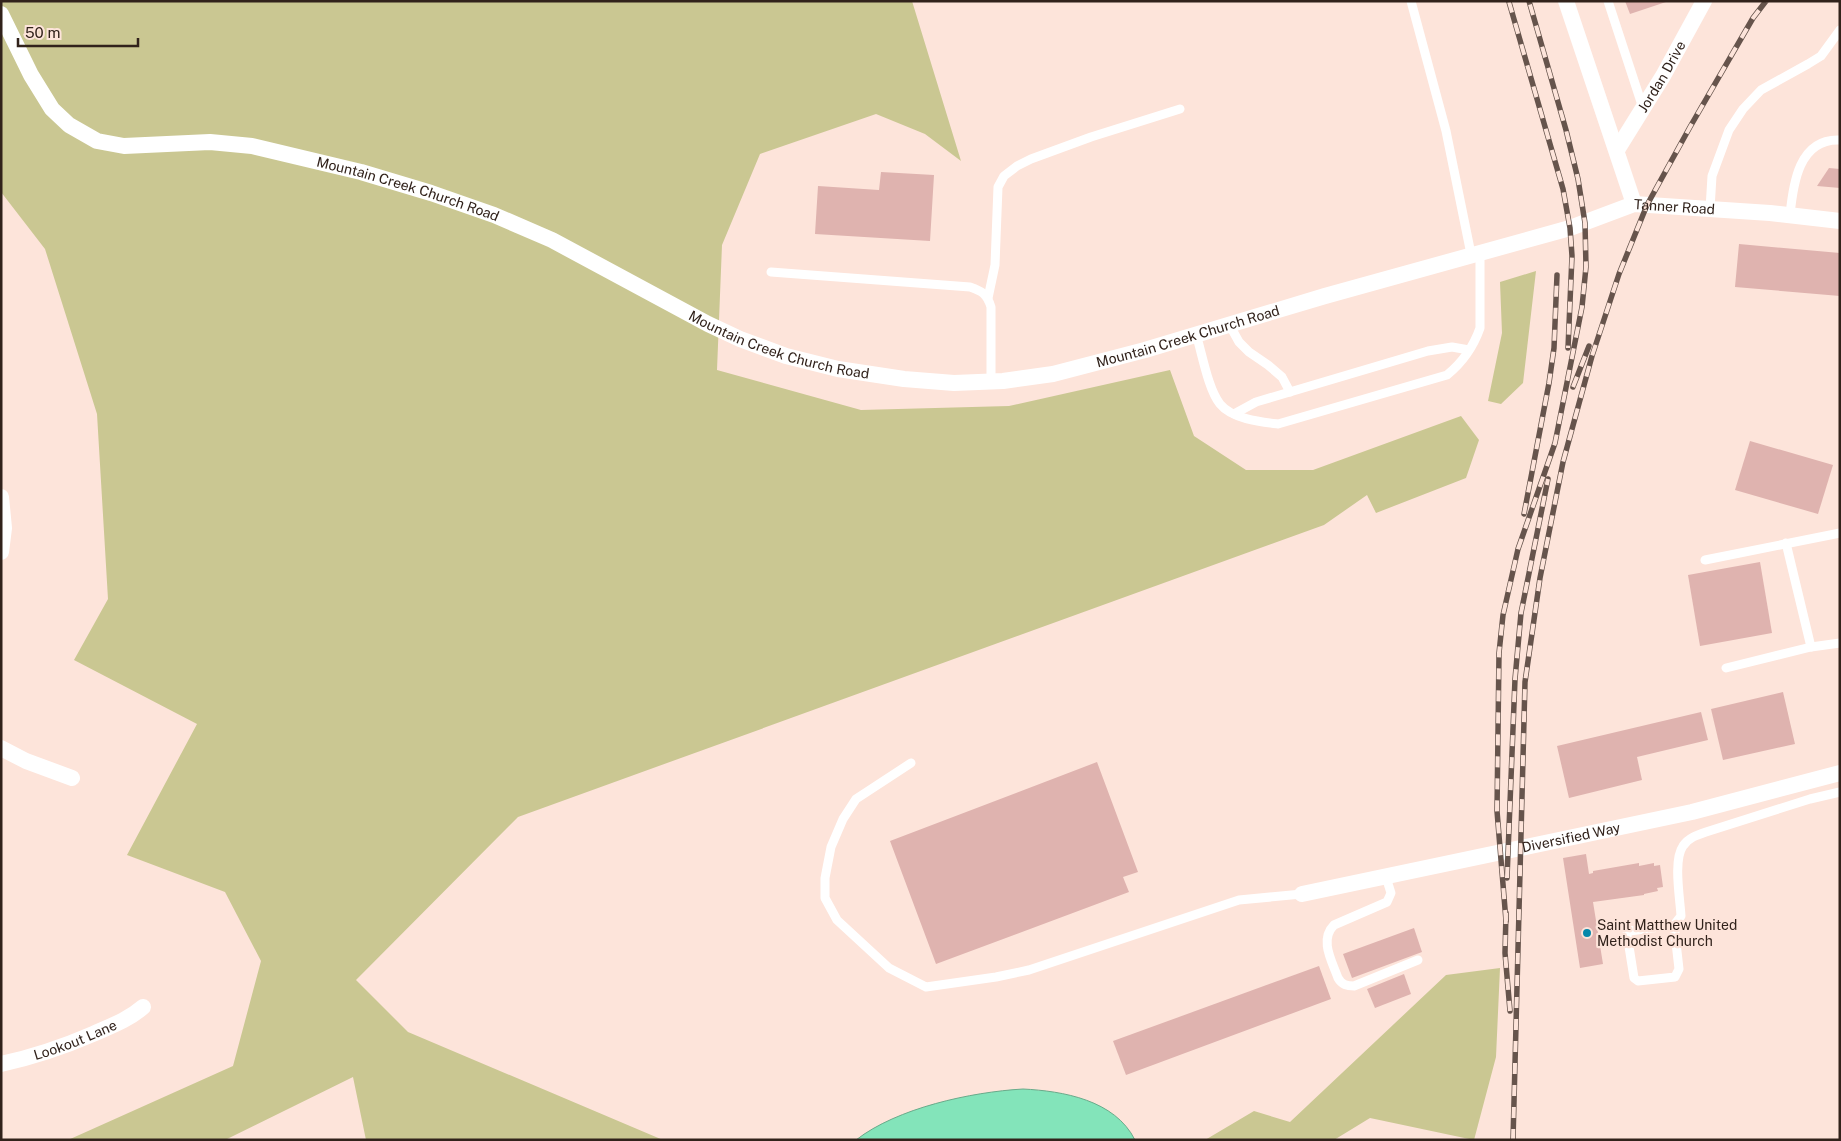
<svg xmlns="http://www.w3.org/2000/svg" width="1841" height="1141" viewBox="0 0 1841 1141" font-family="'Public Sans',sans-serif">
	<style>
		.green { fill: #cac792 }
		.water { fill: #83e4ba; stroke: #6aaa8a }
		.building { fill: #dfb3af }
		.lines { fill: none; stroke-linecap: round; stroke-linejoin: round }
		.service { stroke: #fff; stroke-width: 9 }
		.minor { stroke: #fff; stroke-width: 16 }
		.rail-casing { stroke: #66544c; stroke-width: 5.5 }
		.rail { stroke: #fde4da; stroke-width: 4; stroke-dasharray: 11; stroke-linecap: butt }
		.poi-dot { fill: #0787aa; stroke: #fde4da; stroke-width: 2 }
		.labels { text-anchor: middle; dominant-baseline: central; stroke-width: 4.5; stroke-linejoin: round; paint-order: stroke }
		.street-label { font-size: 14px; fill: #31221b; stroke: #fde4da }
		.poi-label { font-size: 14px; fill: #31221b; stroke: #fde4da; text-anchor: start }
	</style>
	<rect width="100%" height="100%" fill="#fde4da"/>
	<g class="green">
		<polygon points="1,1 912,1 961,161 925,134 876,114 760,154 722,245 717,370 861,410 1009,406 1170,370 1194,436 1246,470 1313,470 1461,416 1479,440 1466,478 1376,513 1367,495 1324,525 518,817 356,980 408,1032 663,1140 366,1140 353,1077 225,1140 68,1140 233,1066 261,961 225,892 127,855 197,724 74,660 108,599 97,414 45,249 1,192"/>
		<polygon points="1536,271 1523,383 1501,404 1488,401 1502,333 1500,282"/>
		<polygon points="1500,968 1496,1057 1474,1140 1370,1118 1334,1140 1205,1140 1254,1111 1290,1122 1446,975"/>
	</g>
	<path class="water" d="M1023 1089C1063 1091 1115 1100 1135 1140H856C897 1108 971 1092 1023 1089Z"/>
	<g class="building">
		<polygon points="1625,1 1666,1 1666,2 1630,14"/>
		<polygon points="1829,168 1840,169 1840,188 1817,186"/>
		<polygon points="881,172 934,175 930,241 815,234 818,186 879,190"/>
		<polygon points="1739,244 1840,253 1840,296 1735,287"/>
		<polygon points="1750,441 1833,465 1818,514 1735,490"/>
		<polygon points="1760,562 1772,633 1700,646 1688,575"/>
		<polygon points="1783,692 1795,744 1723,760 1711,709"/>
		<polygon points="1701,712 1708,740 1637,757 1642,780 1569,798 1557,746"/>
		<polygon points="1097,762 1138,872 1123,877 1129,892 936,964 890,841"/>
		<polygon points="1586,854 1589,874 1593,873 1593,871 1639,863 1639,866 1654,863 1654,866 1660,865 1663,887 1657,888 1658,891 1644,894 1644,895 1593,902 1603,964 1580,968 1563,858"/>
		<polygon points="1414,928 1422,952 1352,978 1343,954"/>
		<polygon points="1319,966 1331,999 1126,1075 1113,1041"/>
		<polygon points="1404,974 1411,994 1375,1008 1367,989"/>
	</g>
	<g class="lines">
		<g class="service">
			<polyline points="1411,1 1446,131 1471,254"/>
			<polyline points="1608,1 1643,108"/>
			<polyline points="1710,209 1712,176 1729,130 1743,109 1761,90 1808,64 1821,56 1840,30"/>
			<path d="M1790 215C1793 184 1799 138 1840 140"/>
			<path d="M771 272 970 287C982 291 987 294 991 307V382"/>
			<polyline points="988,298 995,265 998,187 1004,176 1017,166 1031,159 1091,137 1180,109"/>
			<polyline points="1229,324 1239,342 1249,352 1268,365 1282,377 1290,392"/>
			<path d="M1196 334C1202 353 1208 389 1220 404 1232 419 1261 422 1278 424L1447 375C1463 362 1473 348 1480 328V252"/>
			<polyline points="1234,414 1256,402 1428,351 1452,347 1469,350"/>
			<polyline points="1786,543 1811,647"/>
			<polyline points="1705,560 1840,533"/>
			<polyline points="1726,668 1811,647 1840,643"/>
			<polyline points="911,763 856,799 843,819 831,847 825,878 825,898 837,920 889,968 926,987 996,977 1029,970 1239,900 1302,894"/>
			<path d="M1386 877 1391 893 1387 902 1334 925C1319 940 1332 961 1338 978 1342 985 1347 986 1354 986L1418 960"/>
			<path d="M1674 925 1630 931 1627 934 1634 978 1638 981 1675 977 1679 969 1674 925 1681 916C1680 898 1673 860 1683 846 1688 838 1697 835 1706 832L1810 799 1840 792"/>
		</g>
		<g class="minor">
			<polyline points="1566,1 1634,204"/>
			<path id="s1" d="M1 14 31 75 52 109 69 125 97 141 124 146 210 142 252 146 361 172 431 193 494 215 552 240 708 324 740 339 786 356 838 369 904 379 954 383 1003 381 1053 374 1145 350 1325 296 1570 228 1634 204 1770 213 1840 221"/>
			<path id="s2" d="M1617 150 1663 76 1704 1"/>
			<polyline points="1,497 4,528 1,552"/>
			<polyline points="1,748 26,761 72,778"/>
			<path id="s3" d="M1302 894 1692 812 1840 773"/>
			<path id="s4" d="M1 1064C33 1057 63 1047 93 1034 111 1026 128 1020 143 1007"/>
		</g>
		<g class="rail-casing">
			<g id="rail">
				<polyline points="1509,2 1563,189 1570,228 1572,256 1568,348"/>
				<polyline points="1573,387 1589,346"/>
				<polyline points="1524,514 1549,383 1554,348 1557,275"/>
				<polyline points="1507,878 1515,679 1521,613 1548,479"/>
				<polyline points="1506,913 1505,953 1510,1011"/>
				<polyline points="1506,921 1497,811 1499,653 1503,615 1518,549 1555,443 1582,307 1586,267 1585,223 1578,179 1566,130 1529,1"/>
				<polyline points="1513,1140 1525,682 1540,578 1563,462 1592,356 1619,274 1647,205 1690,127 1753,18 1766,1"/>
			</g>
		</g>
		<use href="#rail" class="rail"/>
	</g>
	<circle class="poi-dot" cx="1587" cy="933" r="5"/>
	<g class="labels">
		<g class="street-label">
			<text stroke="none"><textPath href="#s2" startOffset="86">Jordan Drive</textPath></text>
			<text stroke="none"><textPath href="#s1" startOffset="481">Mountain Creek Church Road</textPath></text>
			<text stroke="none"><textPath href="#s1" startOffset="1812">Tanner Road</textPath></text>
			<text stroke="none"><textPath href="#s1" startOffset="1306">Mountain Creek Church Road</textPath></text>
			<text stroke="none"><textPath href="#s1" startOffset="886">Mountain Creek Church Road</textPath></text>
			<text stroke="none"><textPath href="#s3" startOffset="275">Diversified Way</textPath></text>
			<text stroke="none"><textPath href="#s4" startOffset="78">Lookout Lane</textPath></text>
		</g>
		<g class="poi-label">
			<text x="1597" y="925">Saint Matthew United<tspan x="1597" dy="16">Methodist Church</tspan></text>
		</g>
	</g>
	<rect width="1841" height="1141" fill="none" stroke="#31221b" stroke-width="5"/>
	<path d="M18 38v8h120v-8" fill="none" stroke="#31221b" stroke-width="2.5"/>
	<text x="25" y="38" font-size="15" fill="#31221b" stroke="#fde4da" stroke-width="4" paint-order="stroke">50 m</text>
</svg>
